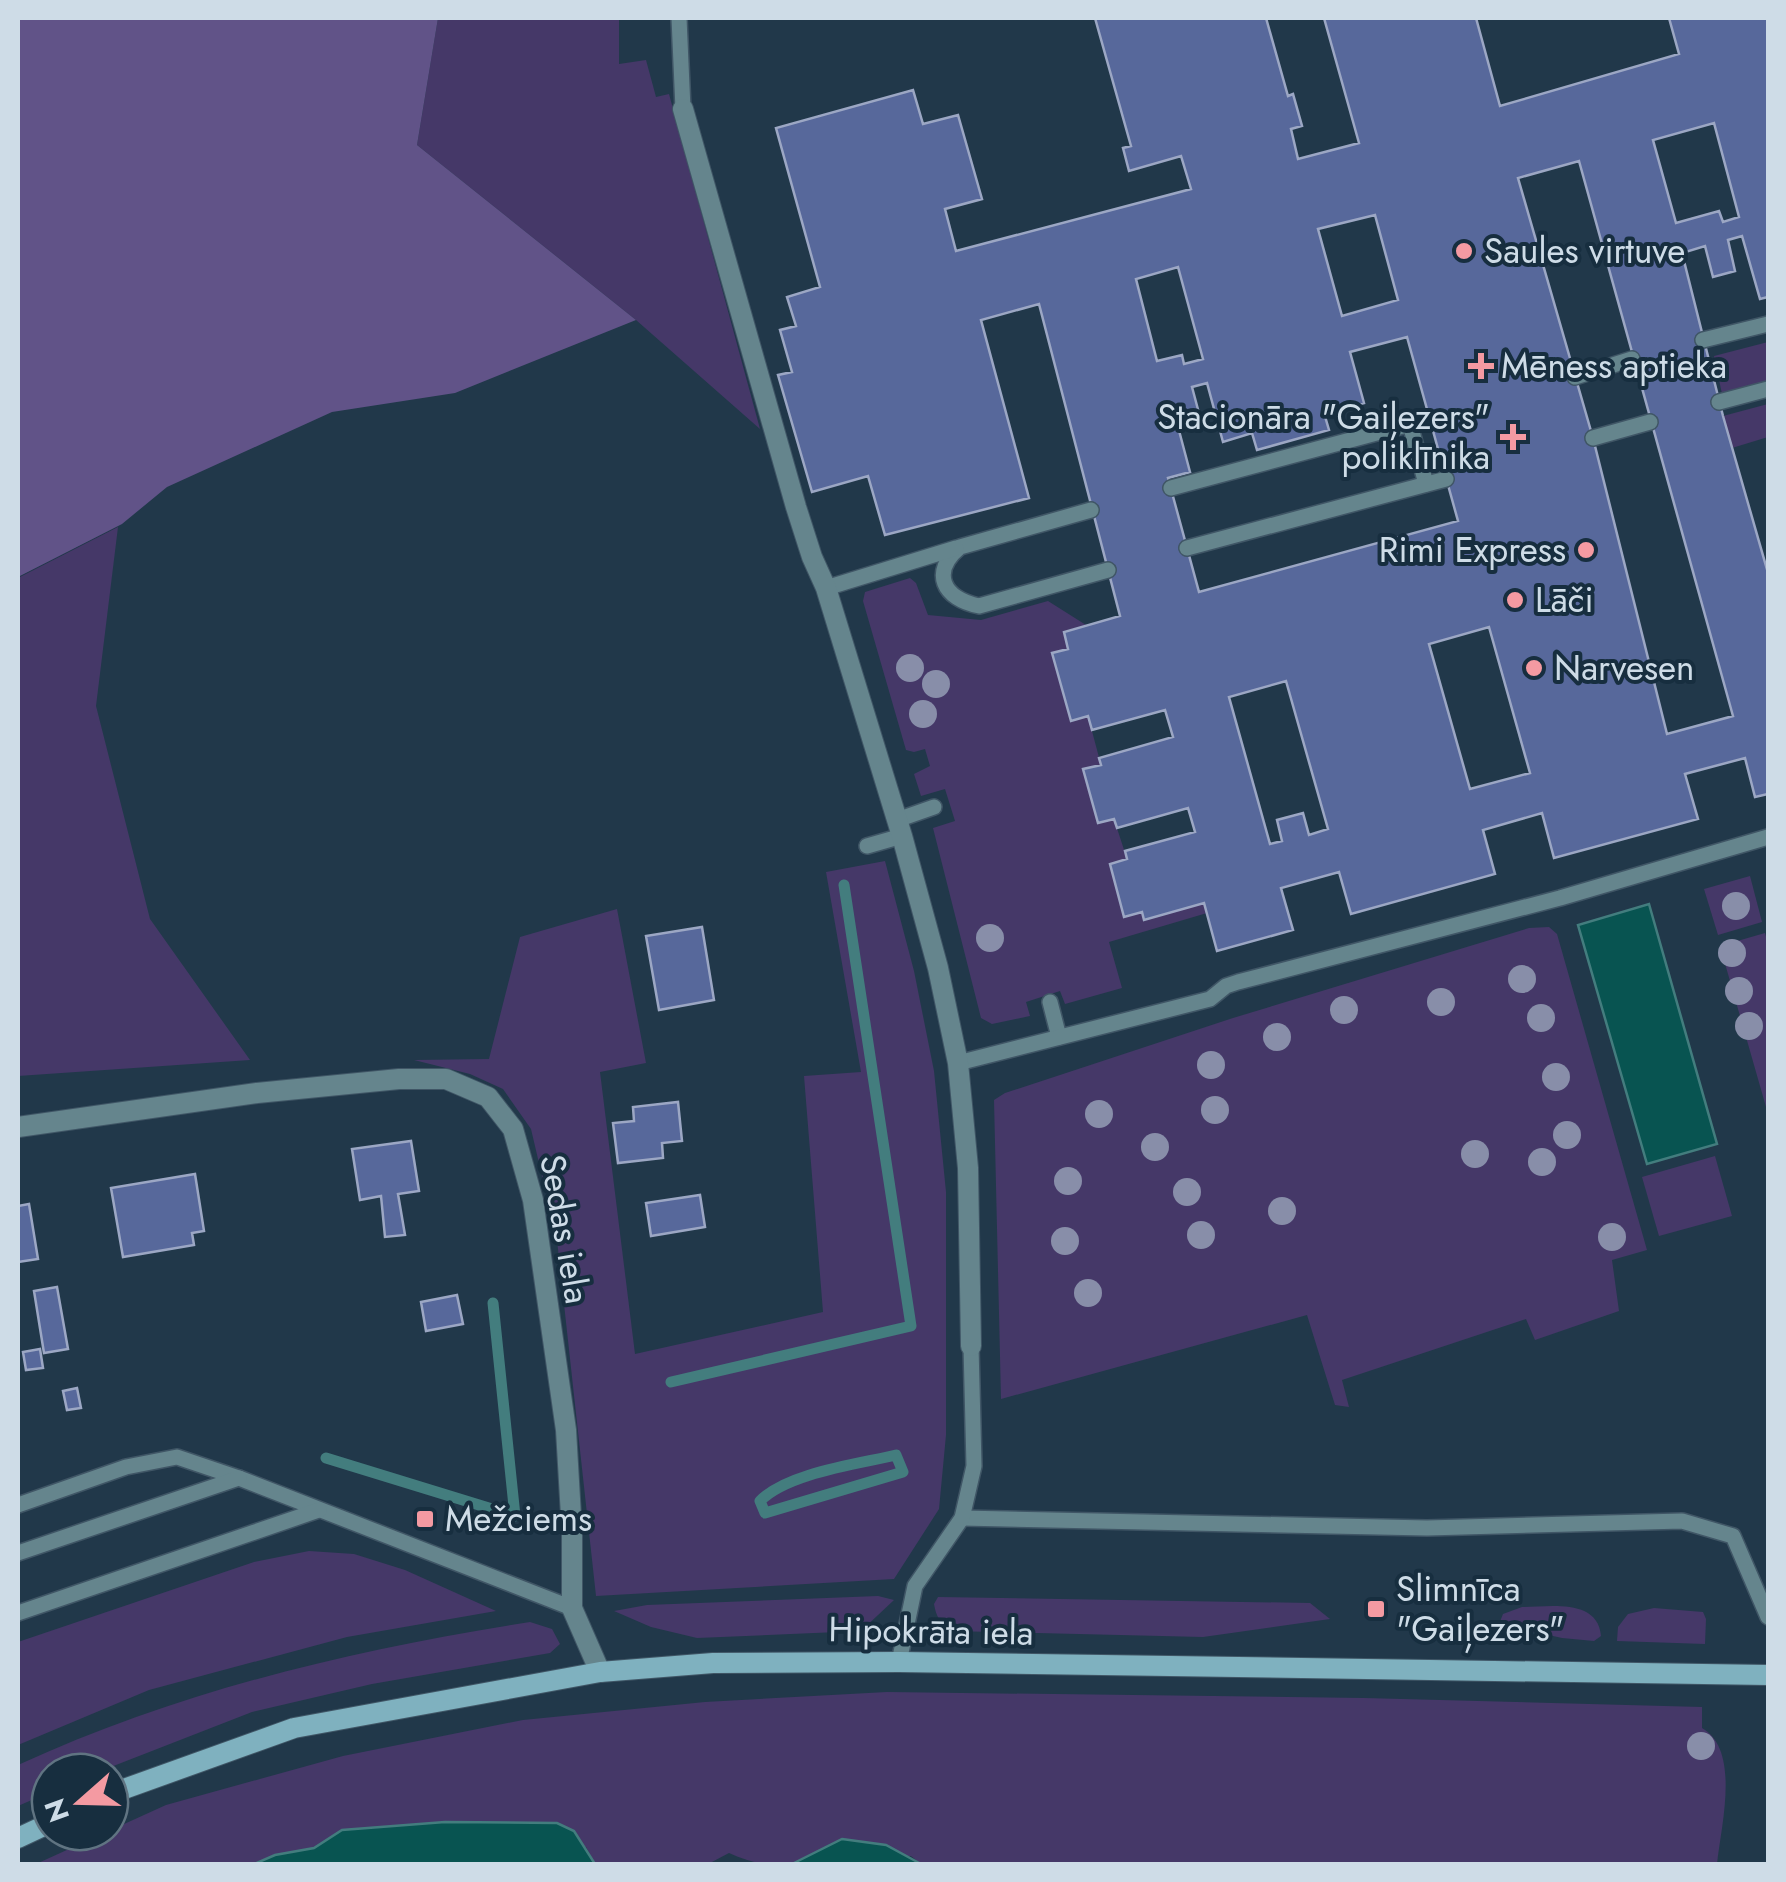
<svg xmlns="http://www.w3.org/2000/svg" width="1786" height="1882" viewBox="0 0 1786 1882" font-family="Jost,sans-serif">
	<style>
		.green { fill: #453868 }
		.forest { fill: #615388 }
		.water { fill: #085451; stroke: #437d7e; stroke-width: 2.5 }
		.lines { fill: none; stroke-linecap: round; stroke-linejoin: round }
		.stream { stroke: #437d7e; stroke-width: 11 }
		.building { fill: #57689b; stroke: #9ca7c4; stroke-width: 2.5; fill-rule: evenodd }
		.lane-casing { stroke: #405666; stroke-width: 18 }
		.street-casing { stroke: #405666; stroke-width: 22 }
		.secondary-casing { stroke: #405666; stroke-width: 22 }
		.lane { stroke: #65858d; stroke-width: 15 }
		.street { stroke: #65858d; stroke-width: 20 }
		.secondary { stroke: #7fb1bf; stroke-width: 20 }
		.tree { fill: #888ea9 }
		.poi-dot { fill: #f49aa2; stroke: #172e3f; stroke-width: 4 }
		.labels { text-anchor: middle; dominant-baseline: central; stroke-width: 8; stroke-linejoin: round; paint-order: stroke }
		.poi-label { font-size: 35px; fill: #cedce7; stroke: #172e3f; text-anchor: start }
		.street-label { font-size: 35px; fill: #cedce7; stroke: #172e3f }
	</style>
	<rect width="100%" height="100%" fill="#21384a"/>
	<g class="green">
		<polygon points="438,18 619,18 619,64 646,60 656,97 669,94 760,429 636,320 417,145"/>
		<polygon points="1768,342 1768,383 1722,394 1714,356"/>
		<polygon points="1768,404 1768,437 1732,448 1723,416"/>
		<polygon points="118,527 96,706 150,919 250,1060 18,1076 18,578"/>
		<polygon points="910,578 916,583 928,615 981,620 1048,601 1086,625 1064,631 1068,649 1052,654 1071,720 1088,716 1101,765 1084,769 1098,822 1114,819 1127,859 1110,865 1124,916 1142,912 1144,920 1204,903 1207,913 1109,942 1122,988 1065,1004 1060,991 1026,1002 1030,1016 992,1024 981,1018 933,828 955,821 945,789 921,796 914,774 930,766 925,749 914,752 906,750 863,601 865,592"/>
		<polygon points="885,861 914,971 934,1071 946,1192 946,1435 939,1509 894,1579 596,1596 557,1240 531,1129 503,1089 470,1074 414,1060 489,1059 520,937 617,909 646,1063 600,1072 635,1354 823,1312 804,1076 861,1072 826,872"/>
		<polygon points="1750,876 1762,922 1718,935 1704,889"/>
		<polygon points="1549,927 1557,934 1647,1250 1612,1260 1619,1311 1535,1340 1526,1319 1342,1380 1349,1407 1335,1405 1307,1315 1001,1399 994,1100 1005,1093 1233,1018 1529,928"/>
		<polygon points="1765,933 1768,944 1768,1114 1720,946"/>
		<polygon points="1715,1156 1732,1216 1659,1236 1642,1177"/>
		<polygon points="309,1551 354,1554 405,1570 496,1611 347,1637 149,1690 18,1745 18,1642 254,1562"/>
		<polygon points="878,1596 894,1600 861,1631 697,1638 651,1627 614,1611 647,1605"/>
		<path d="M938 1597 1310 1603 1330 1619 1203 1637 950 1631C940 1623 936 1616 934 1604Z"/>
		<path d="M1522 1607C1549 1607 1598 1598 1601 1636L1594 1641 1562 1638 1499 1624 1503 1614Z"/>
		<polygon points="1654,1608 1703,1612 1706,1619 1705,1644 1617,1641 1618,1627 1628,1614"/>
		<path d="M530 1622 552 1629 560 1644 550 1653 372 1684 252 1712 98 1772H50V1792L18 1806V1765C183 1690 351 1650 530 1622Z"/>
		<path d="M887 1692 1364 1698 1702 1707V1728C1741 1750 1721 1826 1717 1864H921L911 1856 808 1859C780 1869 755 1865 729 1853L708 1864H595L586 1847 343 1830 314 1848 275 1855 254 1864H36L166 1805 343 1756 523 1720 705 1702Z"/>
	</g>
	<polygon class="forest" points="18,18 438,18 417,145 636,320 455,393 332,412 167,487 122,524 18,577"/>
	<g class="water">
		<polygon points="1649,904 1717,1144 1647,1164 1578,925"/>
		<polygon points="445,1822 557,1823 574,1831 595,1864 254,1864 275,1855 314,1848 342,1830"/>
		<polygon points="842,1839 886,1845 921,1864 792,1864"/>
	</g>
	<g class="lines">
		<g class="stream">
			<polyline points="671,1382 911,1326 844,885"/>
			<path d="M896 1455 903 1472 765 1513 760 1501C787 1473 858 1464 896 1455Z"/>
			<polyline points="326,1458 515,1516 493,1303"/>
		</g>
	</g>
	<g class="building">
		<path d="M1095 18H1266L1288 96 1293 94 1302 126 1291 129 1298 159 1359 143 1324 18H1476L1500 106 1679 54 1669 18H1768V297L1760 299 1742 236 1728 240 1735 271 1713 277 1705 246 1682 253 1723 416 1768 573V794L1755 797 1745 758 1685 774 1698 819 1554 858 1542 813 1483 830 1495 874 1351 914 1339 872 1281 888 1293 930 1217 951 1204 903 1144 920 1142 912 1124 917 1110 864 1127 859 1125 851 1195 832 1188 808 1117 828 1114 819 1098 823 1083 769 1101 765 1099 758 1173 737 1165 710 1092 730 1088 716 1071 721 1052 653 1068 649 1064 632 1120 616 1039 304 981 320 1029 498 885 535 868 476 812 492 778 375 792 372 780 330 796 326 787 297 820 287 776 128 913 90 923 124 958 115 982 199 945 209 956 251 1191 189 1181 156 1129 171 1123 148 1131 146ZM1714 123 1739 217 1723 222 1719 211 1676 223 1653 140ZM1579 161 1733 716 1667 734 1593 438 1518 178ZM1375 215 1398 300 1342 316 1318 229ZM1178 267 1203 359 1184 364 1182 355 1157 361 1136 279ZM1407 337 1458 521 1199 592 1168 478 1190 472 1177 423 1200 417 1192 387 1207 383 1223 442 1252 433 1257 450 1329 430 1324 413 1364 403 1350 352ZM1489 627 1530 773 1470 789 1429 644ZM1286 681 1328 829 1309 835 1303 813 1277 820 1282 841 1270 844 1229 697Z"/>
		<polygon points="702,927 714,1000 659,1010 646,936"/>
		<polygon points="678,1102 682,1141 662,1143 663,1158 618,1163 613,1123 634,1121 633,1107"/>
		<polygon points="411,1141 419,1191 398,1194 405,1235 385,1237 381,1196 360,1200 352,1149"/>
		<polygon points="195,1174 204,1231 192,1233 194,1245 123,1257 111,1188"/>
		<polygon points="700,1195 705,1227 651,1236 646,1203"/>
		<polygon points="29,1204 38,1259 18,1262 18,1206"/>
		<polygon points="57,1287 68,1349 44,1353 34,1291"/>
		<polygon points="457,1295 463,1324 426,1331 421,1302"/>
		<polygon points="40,1349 43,1368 26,1370 23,1352"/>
		<polygon points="77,1388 81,1408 67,1410 63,1391"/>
	</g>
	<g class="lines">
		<g class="lane-casing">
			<g id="lane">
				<polyline points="679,18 683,109"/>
				<polyline points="1703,340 1768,324"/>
				<polyline points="1575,377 1632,359"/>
				<polyline points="1719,402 1768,389"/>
				<polyline points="1410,424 1426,484"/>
				<polyline points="1593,438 1650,422"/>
				<polyline points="1171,488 1429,419"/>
				<path d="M1091 510 960 547C930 572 943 599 979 606L1108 570"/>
				<polyline points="1187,548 1446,479"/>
				<polyline points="826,588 956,548"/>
				<polyline points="897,820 934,807"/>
				<polyline points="867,846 902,836"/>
				<polyline points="1050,1002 1059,1037"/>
				<polyline points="958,1063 1210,999 1226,986 1238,982 1560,898 1768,837"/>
				<polyline points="18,1505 126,1467 177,1457 239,1478 572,1608"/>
				<polyline points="962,1518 1427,1528 1682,1521 1733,1536 1768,1617"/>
				<polyline points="18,1553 239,1478"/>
				<polyline points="18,1613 319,1510"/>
				<polyline points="899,1662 915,1586 962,1518 974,1466 971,1346"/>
			</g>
		</g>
		<g class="street-casing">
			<g id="street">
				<polyline points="683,109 796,507 812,557 826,588 902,836 938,968 958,1063 968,1168 971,1346"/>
				<polyline points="18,1127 257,1093 399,1079 446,1079 488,1097 513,1129 533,1200 566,1430 572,1533 572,1608 600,1672"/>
			</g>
		</g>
		<g class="secondary-casing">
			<g id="secondary">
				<polyline points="110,1794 294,1728 600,1672 713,1663 899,1662 1768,1675"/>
				<polyline points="18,1838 50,1823"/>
			</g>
		</g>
		<use href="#lane" class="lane"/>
		<use href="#street" class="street"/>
		<use href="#secondary" class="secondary"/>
	</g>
	<g class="tree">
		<circle cx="910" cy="668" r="14"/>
		<circle cx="936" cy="684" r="14"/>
		<circle cx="923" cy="714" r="14"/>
		<circle cx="1736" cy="906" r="14"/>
		<circle cx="990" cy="938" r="14"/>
		<circle cx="1732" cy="953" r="14"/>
		<circle cx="1522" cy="979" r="14"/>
		<circle cx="1739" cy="991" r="14"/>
		<circle cx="1441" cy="1002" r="14"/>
		<circle cx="1344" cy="1010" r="14"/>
		<circle cx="1541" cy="1018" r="14"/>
		<circle cx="1749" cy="1026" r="14"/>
		<circle cx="1277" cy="1037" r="14"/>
		<circle cx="1211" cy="1065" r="14"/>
		<circle cx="1556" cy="1077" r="14"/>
		<circle cx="1215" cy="1110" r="14"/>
		<circle cx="1099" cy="1114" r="14"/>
		<circle cx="1567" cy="1135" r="14"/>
		<circle cx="1155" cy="1147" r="14"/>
		<circle cx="1475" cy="1154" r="14"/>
		<circle cx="1542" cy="1162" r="14"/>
		<circle cx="1068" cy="1181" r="14"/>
		<circle cx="1187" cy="1192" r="14"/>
		<circle cx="1282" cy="1211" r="14"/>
		<circle cx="1201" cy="1235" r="14"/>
		<circle cx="1612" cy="1237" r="14"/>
		<circle cx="1065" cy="1241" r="14"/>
		<circle cx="1088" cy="1293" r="14"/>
		<circle cx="1701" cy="1746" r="14"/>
	</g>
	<g class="poi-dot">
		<circle cx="1464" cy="251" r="10"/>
		<path d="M1476 351h10v10h10v10h-10v10h-10v-10h-10v-10h10z"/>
		<path d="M1508 422h10v10h10v10h-10v10h-10v-10h-10v-10h10z"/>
		<circle cx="1586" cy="550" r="10"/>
		<circle cx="1515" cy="600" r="10"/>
		<circle cx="1534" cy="668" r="10"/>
		<rect x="415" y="1509" width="20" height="20" rx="5"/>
		<rect x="1366" y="1599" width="20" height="20" rx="5"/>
	</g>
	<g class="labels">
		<g class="poi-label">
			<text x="1484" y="251">Saules virtuve</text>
			<text x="1501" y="366">Mēness aptieka</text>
			<text x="1490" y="417" text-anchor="end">Stacionāra "Gaiļezers"<tspan x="1490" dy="40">poliklīnika</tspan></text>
			<text x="1566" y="550" text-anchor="end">Rimi Express</text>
			<text x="1535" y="600">Lāči</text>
			<text x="1554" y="668">Narvesen</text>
			<text x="445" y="1519">Mežciems</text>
			<text x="1396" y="1589">Slimnīca<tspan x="1396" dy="40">"Gaiļezers"</tspan></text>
		</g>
		<g class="street-label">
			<text transform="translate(565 1229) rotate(80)">Sedas iela</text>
			<text transform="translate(931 1631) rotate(1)">Hipokrāta iela</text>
		</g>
	</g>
	<rect width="1786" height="1882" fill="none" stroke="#cedce7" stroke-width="40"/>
	<g transform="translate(80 1802) rotate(250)"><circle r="48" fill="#172e3f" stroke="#607482" stroke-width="2.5"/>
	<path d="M0-8L18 38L0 25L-18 38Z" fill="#f49aa2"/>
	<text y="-15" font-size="28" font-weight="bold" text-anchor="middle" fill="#cedce7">N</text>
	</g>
</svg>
